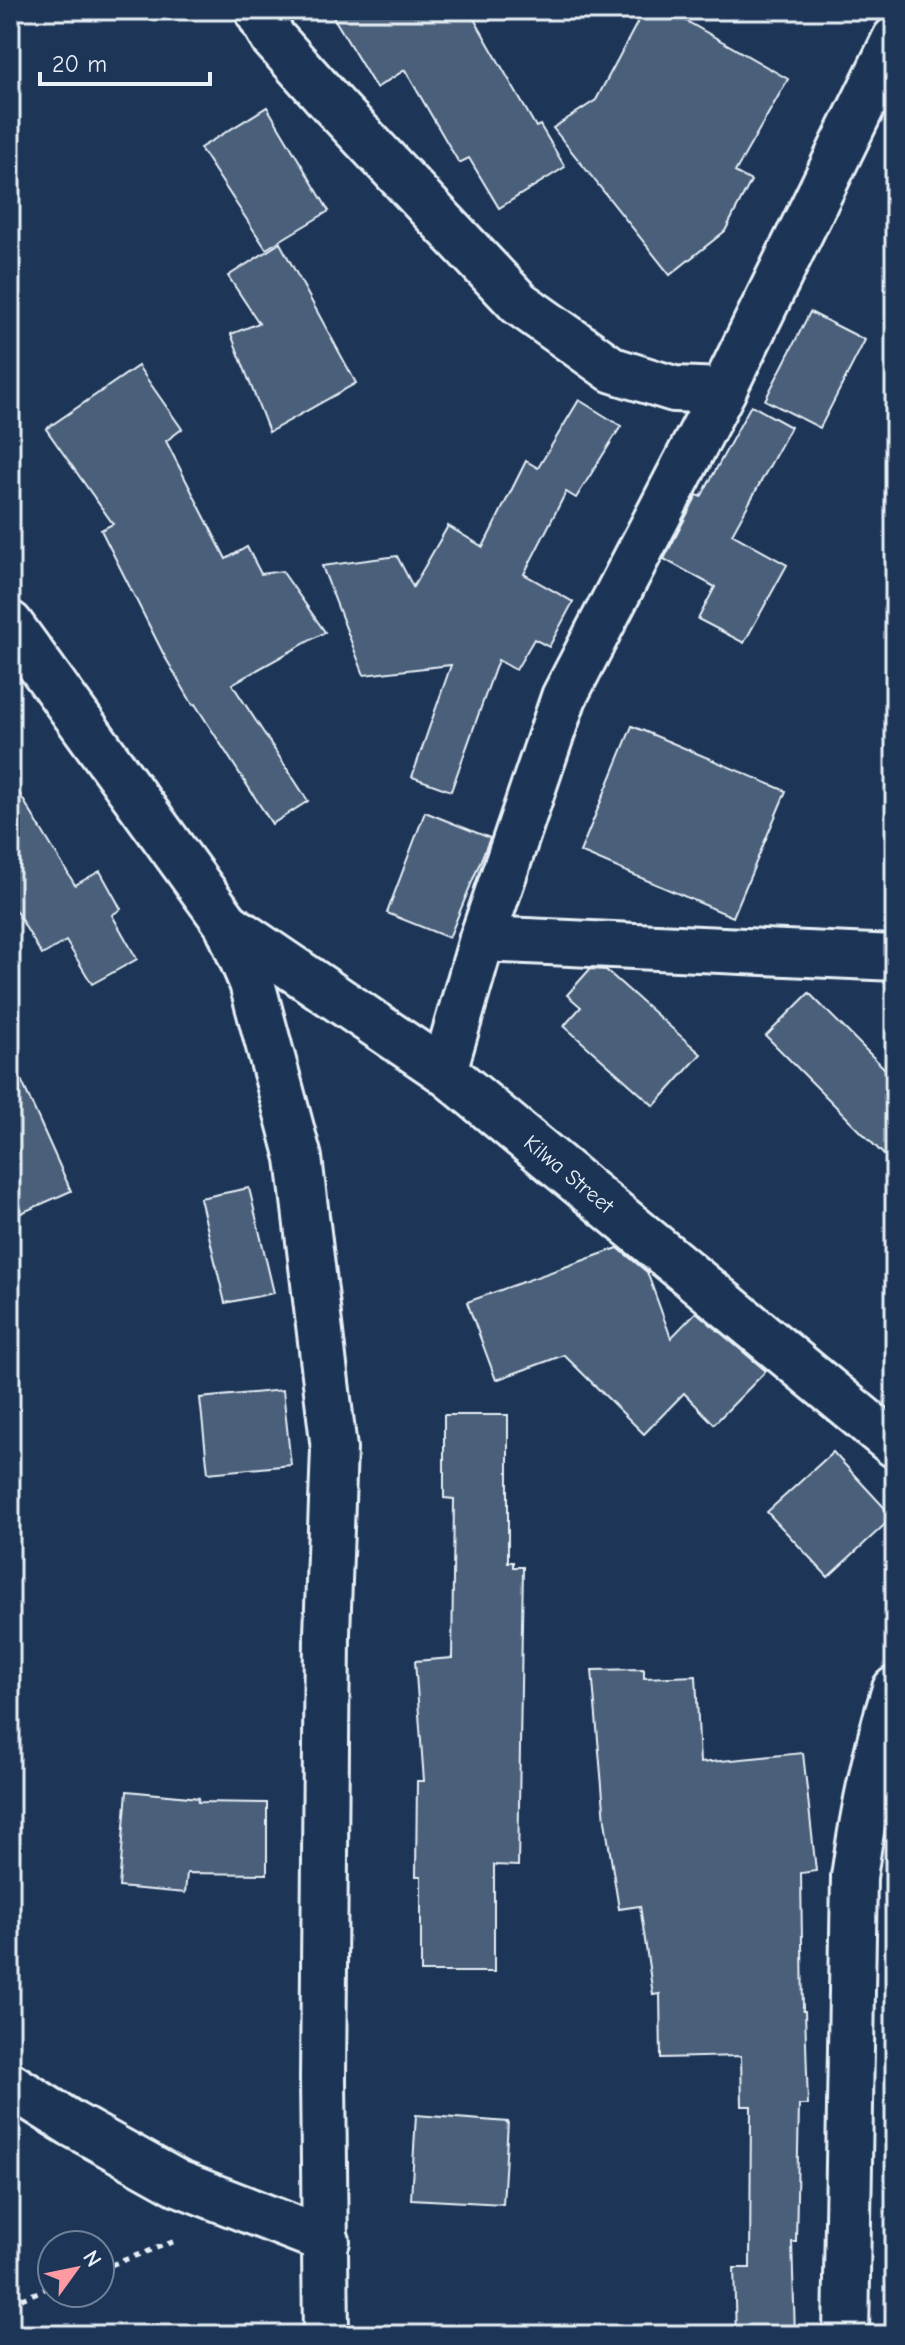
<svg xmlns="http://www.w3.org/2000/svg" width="905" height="2345" viewBox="0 0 905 2345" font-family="'Comic Neue',sans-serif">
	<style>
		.building { fill: #495e7a; stroke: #e8f1f8; stroke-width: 2 }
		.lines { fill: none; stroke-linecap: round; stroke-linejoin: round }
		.minor-casing { stroke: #e8f1f8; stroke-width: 50 }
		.path { stroke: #e8f1f8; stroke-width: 5; stroke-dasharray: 6 6; stroke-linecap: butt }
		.minor { stroke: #1d3557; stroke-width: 44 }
		.labels { text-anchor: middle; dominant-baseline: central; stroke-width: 6; stroke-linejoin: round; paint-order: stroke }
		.street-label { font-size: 22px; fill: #e8f1f8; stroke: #1d3557 }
	</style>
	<rect width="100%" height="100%" fill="#1d3557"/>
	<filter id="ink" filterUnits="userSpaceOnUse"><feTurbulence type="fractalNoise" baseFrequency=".0125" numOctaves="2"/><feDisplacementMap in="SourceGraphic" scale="16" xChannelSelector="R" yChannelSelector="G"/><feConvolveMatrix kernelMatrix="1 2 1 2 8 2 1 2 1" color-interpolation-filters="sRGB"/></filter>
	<g filter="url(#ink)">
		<g class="building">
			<polygon points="329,10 469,10 536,127 540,125 565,167 499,208 469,158 459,163 405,70 376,88"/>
			<polygon points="644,10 667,10 788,79 735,172 751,181 725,231 670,275 553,128 596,100"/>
			<polygon points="267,107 329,211 266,249 200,148"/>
			<polygon points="280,243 356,383 269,432 231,334 259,323 228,276"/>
			<polygon points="810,312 865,340 820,428 765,400"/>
			<polygon points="138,366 182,429 166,441 226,559 247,547 261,574 282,571 325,632 232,684 308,801 272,824 195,704 193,705 165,657 101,530 113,524 46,429"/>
			<polygon points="579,400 621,426 576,498 566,492 524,574 573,602 549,647 534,639 516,670 498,660 451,791 412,777 451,665 364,675 322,566 397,556 413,587 448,526 483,547 526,461 538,468"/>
			<polygon points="751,405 791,427 732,534 787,565 744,643 698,619 715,587 664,559 697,495 701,497"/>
			<polygon points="632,726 786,791 733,917 580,852"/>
			<polygon points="10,778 75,885 100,871 121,909 112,915 137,959 92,984 66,941 42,955 10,901"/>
			<polygon points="425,812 490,838 449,938 387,913"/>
			<polygon points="590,969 606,970 701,1054 654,1106 564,1026 581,1007 567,995"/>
			<polygon points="809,993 895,1079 895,1166 766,1036"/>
			<polygon points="10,1055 71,1191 10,1218"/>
			<polygon points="249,1188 274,1293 225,1303 200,1198"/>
			<polygon points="618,1248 647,1272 671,1338 696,1312 766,1371 714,1424 684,1393 644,1434 564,1355 496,1380 467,1302"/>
			<polygon points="283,1390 291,1465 208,1473 200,1398"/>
			<polygon points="444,1415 508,1415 508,1562 513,1562 513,1567 523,1567 518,1866 494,1865 494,1972 421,1972 421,1876 416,1876 417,1781 424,1781 415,1661 452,1658 454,1499 444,1498"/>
			<polygon points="833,1452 893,1517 828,1577 767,1512"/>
			<polygon points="644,1669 644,1678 696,1676 700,1763 803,1753 816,1871 801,1873 803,2011 805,2011 808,2105 799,2105 796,2242 792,2242 795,2335 736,2335 734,2268 750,2268 751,2106 742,2106 741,2056 661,2058 660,1994 653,1995 640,1906 619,1909 605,1821 592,1670"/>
			<polygon points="127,1791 199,1798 198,1802 267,1803 267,1874 187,1873 185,1893 119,1887"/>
			<polygon points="416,2115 508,2122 503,2204 411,2199"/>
		</g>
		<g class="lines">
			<g class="minor-casing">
				<g id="minor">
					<polyline points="257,10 273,38 334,106 519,303 613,370 674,389 723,391"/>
					<polyline points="10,624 227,924 252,983 299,1158 334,1449 327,1634 323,2079 326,2335"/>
					<path id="s1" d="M227 924 444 1071 895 1445"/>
					<polyline points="482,939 895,958"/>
					<polyline points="444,1071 482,939 564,697 723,391 895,39"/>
					<polyline points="10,2085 72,2124 178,2183 327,2241"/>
					<path d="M846 2335 854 1877C863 1813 875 1751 895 1689"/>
				</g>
			</g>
			<g class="path">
				<polyline points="100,2269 178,2240"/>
				<polyline points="10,2304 52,2286"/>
			</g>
			<use href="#minor" class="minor"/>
		</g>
	</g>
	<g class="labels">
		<g class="street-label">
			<text stroke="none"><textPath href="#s1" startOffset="424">Kilwa Street</textPath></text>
		</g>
	</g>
	<rect width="905" height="2345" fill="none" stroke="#1d3557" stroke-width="40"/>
	<rect x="20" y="20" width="865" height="2305" fill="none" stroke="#e8f1f8" stroke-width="3" filter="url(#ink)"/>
	<g transform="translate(76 2269) rotate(57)"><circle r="38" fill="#1d3557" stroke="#6e8097" stroke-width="2"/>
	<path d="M0-6L14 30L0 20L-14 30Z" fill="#ff9aa2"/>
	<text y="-12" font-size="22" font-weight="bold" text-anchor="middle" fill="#e8f1f8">N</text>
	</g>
	<path d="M40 72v12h170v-12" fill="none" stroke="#e8f1f8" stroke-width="4"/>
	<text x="52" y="72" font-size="24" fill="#e8f1f8" stroke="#1d3557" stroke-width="6" paint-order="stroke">20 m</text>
</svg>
